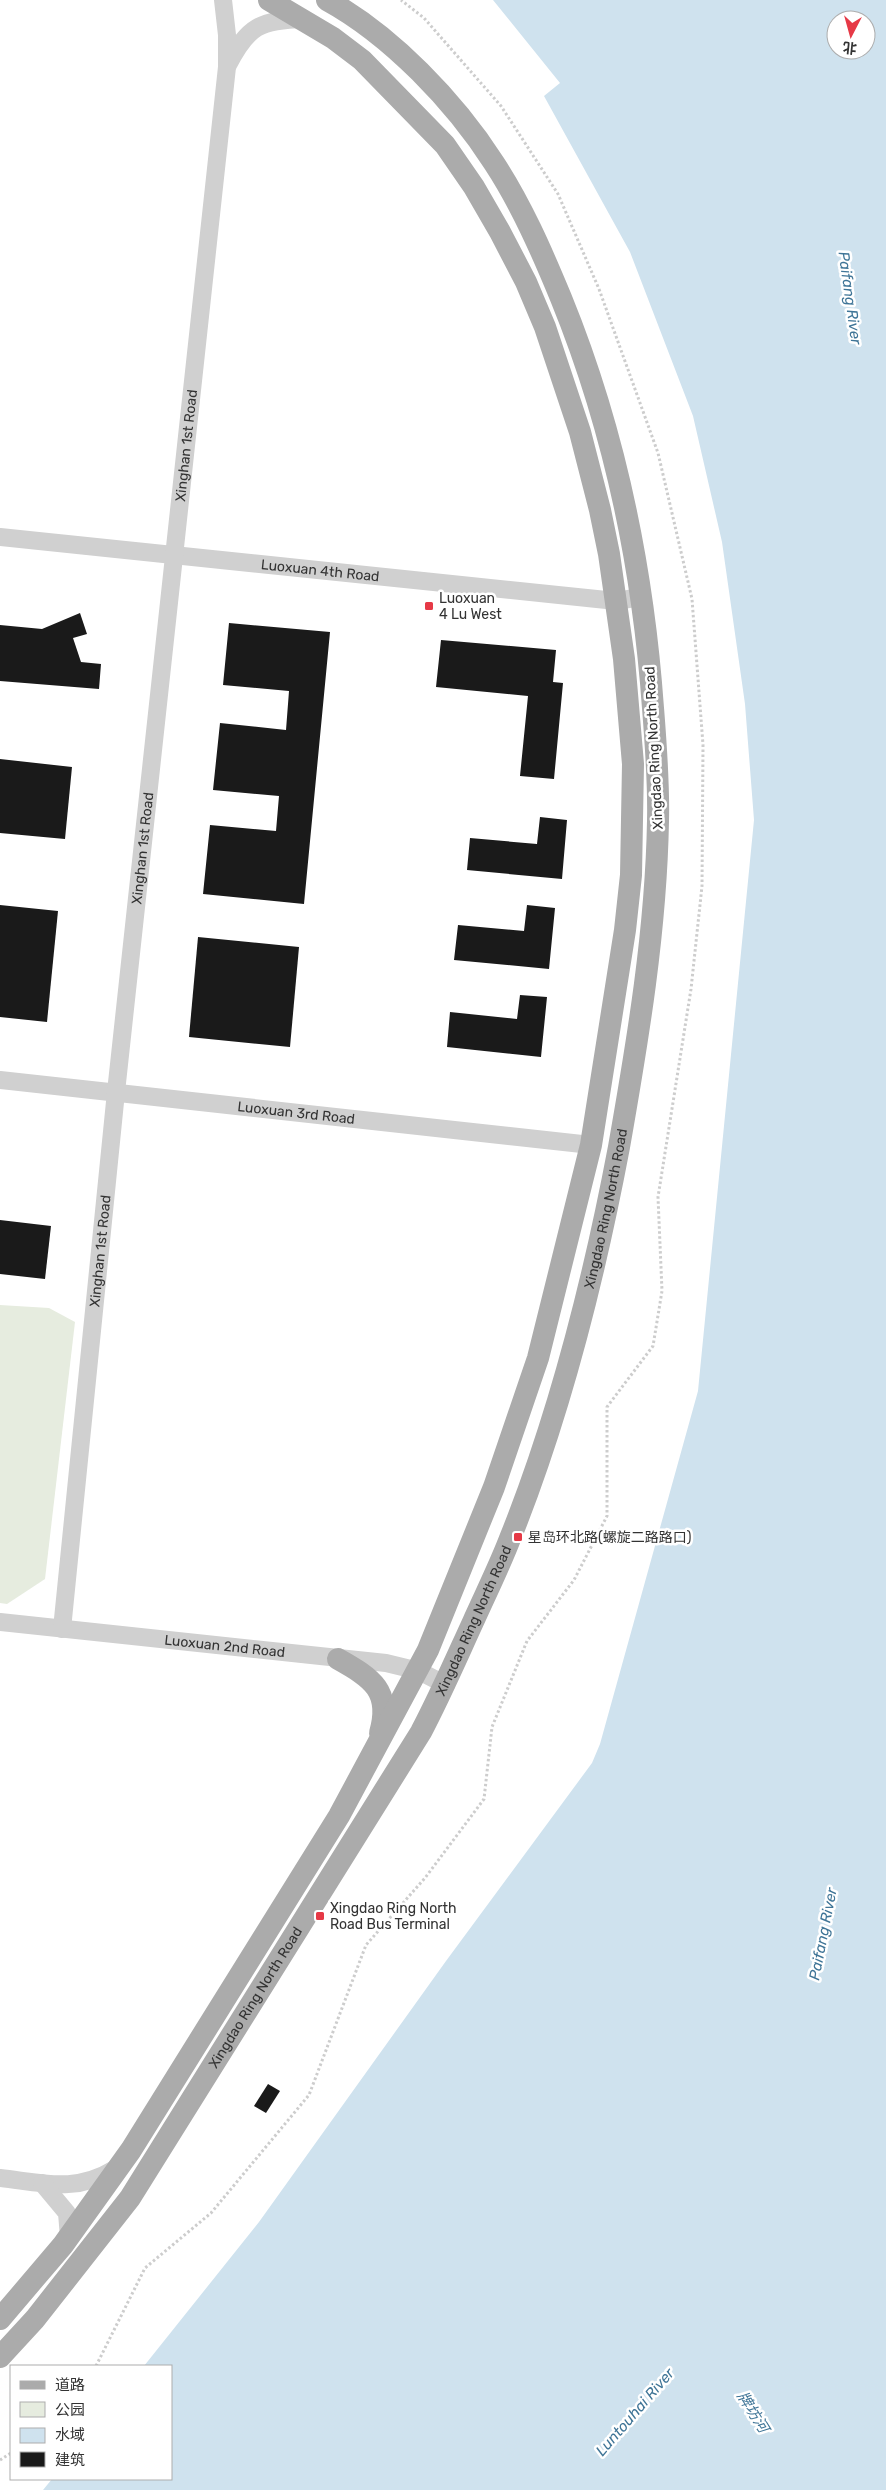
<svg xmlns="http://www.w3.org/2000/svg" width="886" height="2490" viewBox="0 0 886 2490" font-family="Rubik,'Noto Sans SC',sans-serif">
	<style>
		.green { fill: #e6ecdf }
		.water { fill: #cfe2ee; fill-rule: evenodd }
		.building { fill: #1a1a1a }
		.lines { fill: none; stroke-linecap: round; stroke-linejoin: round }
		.path { stroke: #cdcdcd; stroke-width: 3; stroke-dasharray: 2.5 2.5; stroke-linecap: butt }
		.minor { stroke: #d0d0d0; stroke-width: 18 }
		.major { stroke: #ababab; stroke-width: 22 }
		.poi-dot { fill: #e63946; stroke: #fff; stroke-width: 2 }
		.labels { text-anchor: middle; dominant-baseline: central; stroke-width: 5; stroke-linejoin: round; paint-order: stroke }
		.street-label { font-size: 14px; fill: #333; stroke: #fff }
		.poi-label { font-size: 14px; fill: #333; stroke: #fff; text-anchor: start }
		.water-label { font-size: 15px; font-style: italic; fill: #3f7597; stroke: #fff }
	</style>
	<rect width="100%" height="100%" fill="#fff"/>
	<polygon class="green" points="0,1305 49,1308 75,1322 45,1579 7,1604 0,1603"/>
	<path class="water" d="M493 0H886V2490H43L52 2479H171V2366H144L259 2222 446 1961 592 1763 600 1744 698 1391 754 820 745 704 722 542 693 416 630 252 544 96 560 83ZM836 20H866V50H836Z"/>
	<g class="building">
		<polygon points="80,613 87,634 73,638 81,662 101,664 99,689 0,681 0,625 42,629"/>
		<polygon points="229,623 330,632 304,904 203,894 210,825 276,831 279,796 213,790 220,723 286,730 289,691 223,685"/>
		<polygon points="441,640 556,650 553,682 563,683 554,779 520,776 528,696 436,687"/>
		<polygon points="0,759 72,767 65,839 0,833"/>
		<polygon points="540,817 567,820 562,879 467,870 470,838 537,844"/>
		<polygon points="0,905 58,911 47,1022 0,1017"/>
		<polygon points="527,905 555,908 549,969 454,960 458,925 524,931"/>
		<polygon points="198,937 299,947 290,1047 189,1037"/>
		<polygon points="520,995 547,997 541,1057 447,1047 450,1012 517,1019"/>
		<polygon points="0,1220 51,1226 45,1279 0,1274"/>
		<polygon points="268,2084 280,2091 266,2113 254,2106"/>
	</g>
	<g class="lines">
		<g class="path">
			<polyline points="96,2366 145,2268 211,2213 309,2095 366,1945 425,1878 484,1799 492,1727 527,1641 574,1580 607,1516 607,1407 653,1346 662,1291 658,1197 691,989 702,886 703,745 692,599 658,453 599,289 558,194 501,106 424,18 401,0"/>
			<polyline points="0,2460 11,2453"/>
		</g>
		<g class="minor">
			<path d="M228 65C248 26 260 20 304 19"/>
			<path id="s1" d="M0 537 616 601 641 597"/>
			<path id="s2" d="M0 1080 591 1145"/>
			<path id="s3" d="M0 1622 386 1663 419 1671 446 1685"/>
			<path id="s4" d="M62 1629 116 1092 227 67V35L223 0"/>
			<path d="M0 2178C44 2183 76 2193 115 2169"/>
			<polyline points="42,2183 67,2213 69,2237"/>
		</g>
		<g class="major">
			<path d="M338 1659C372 1678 392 1691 380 1733"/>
			<polyline points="0,2319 63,2245 131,2150 339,1816 428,1650 494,1487 538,1358 591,1145 625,930 631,875 633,764 624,659 609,554 600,510 580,432 545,327 526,282 500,232 474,187 445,145 362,60 333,38 269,0"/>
			<path id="s5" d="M0 2357 35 2319 130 2198 421 1732C440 1696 456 1659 473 1622 486 1593 500 1565 511 1536 561 1411 594 1279 619 1147 638 1039 656 931 658 821 659 783 656 746 653 708 643 568 614 428 561 298 542 252 521 204 494 163 455 102 391 35 327 0"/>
		</g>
	</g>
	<g class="poi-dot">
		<rect x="424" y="601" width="10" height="10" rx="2.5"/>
		<rect x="513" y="1532" width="10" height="10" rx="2.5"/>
		<rect x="315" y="1911" width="10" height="10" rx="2.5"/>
	</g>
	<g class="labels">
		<g class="street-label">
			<text stroke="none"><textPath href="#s4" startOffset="1190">Xinghan 1st Road</textPath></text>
			<text stroke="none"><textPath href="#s1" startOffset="322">Luoxuan 4th Road</textPath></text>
			<text transform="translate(654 748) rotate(-93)">Xingdao Ring North Road</text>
			<text stroke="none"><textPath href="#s4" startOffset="785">Xinghan 1st Road</textPath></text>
			<text stroke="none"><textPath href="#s2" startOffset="298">Luoxuan 3rd Road</textPath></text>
			<text stroke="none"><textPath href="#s5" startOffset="1312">Xingdao Ring North Road</textPath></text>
			<text stroke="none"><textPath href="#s4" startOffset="380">Xinghan 1st Road</textPath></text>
			<text stroke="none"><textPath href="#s5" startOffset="878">Xingdao Ring North Road</textPath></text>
			<text stroke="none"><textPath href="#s3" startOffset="226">Luoxuan 2nd Road</textPath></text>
			<text stroke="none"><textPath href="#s5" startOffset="442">Xingdao Ring North Road</textPath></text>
		</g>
		<g class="poi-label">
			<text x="439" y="598">Luoxuan<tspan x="439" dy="16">4 Lu West</tspan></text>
			<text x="528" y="1537">星岛环北路(螺旋二路路口)</text>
			<text x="330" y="1908">Xingdao Ring North<tspan x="330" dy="16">Road Bus Terminal</tspan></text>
		</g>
		<g class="water-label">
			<text transform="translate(850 298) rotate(82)">Paifang River</text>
			<text transform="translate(823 1934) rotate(-79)">Paifang River</text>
			<text transform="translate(635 2412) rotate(-49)">Luntouhai River</text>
			<text transform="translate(753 2412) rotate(58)">牌坊河</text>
		</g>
	</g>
	<rect x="10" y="2365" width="162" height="115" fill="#ffffff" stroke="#adadad"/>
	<rect x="20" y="2381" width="25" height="8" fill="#ababab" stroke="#adadad"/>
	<text x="55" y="2390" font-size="15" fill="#333333">道路</text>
	<rect x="20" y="2402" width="25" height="15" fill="#e6ecdf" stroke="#adadad"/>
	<text x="55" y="2415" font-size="15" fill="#333333">公园</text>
	<rect x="20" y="2428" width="25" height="15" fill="#cfe2ee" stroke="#adadad"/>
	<text x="55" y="2440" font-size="15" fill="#333333">水域</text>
	<rect x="20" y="2452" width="25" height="15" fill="#1a1a1a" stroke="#adadad"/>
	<text x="55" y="2465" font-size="15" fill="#333333">建筑</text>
	<g transform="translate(851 35) rotate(186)"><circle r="24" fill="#ffffff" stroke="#adadad"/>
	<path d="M0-4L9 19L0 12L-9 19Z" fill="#e63946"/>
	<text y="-8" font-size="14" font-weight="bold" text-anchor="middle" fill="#333333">北</text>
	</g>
</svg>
